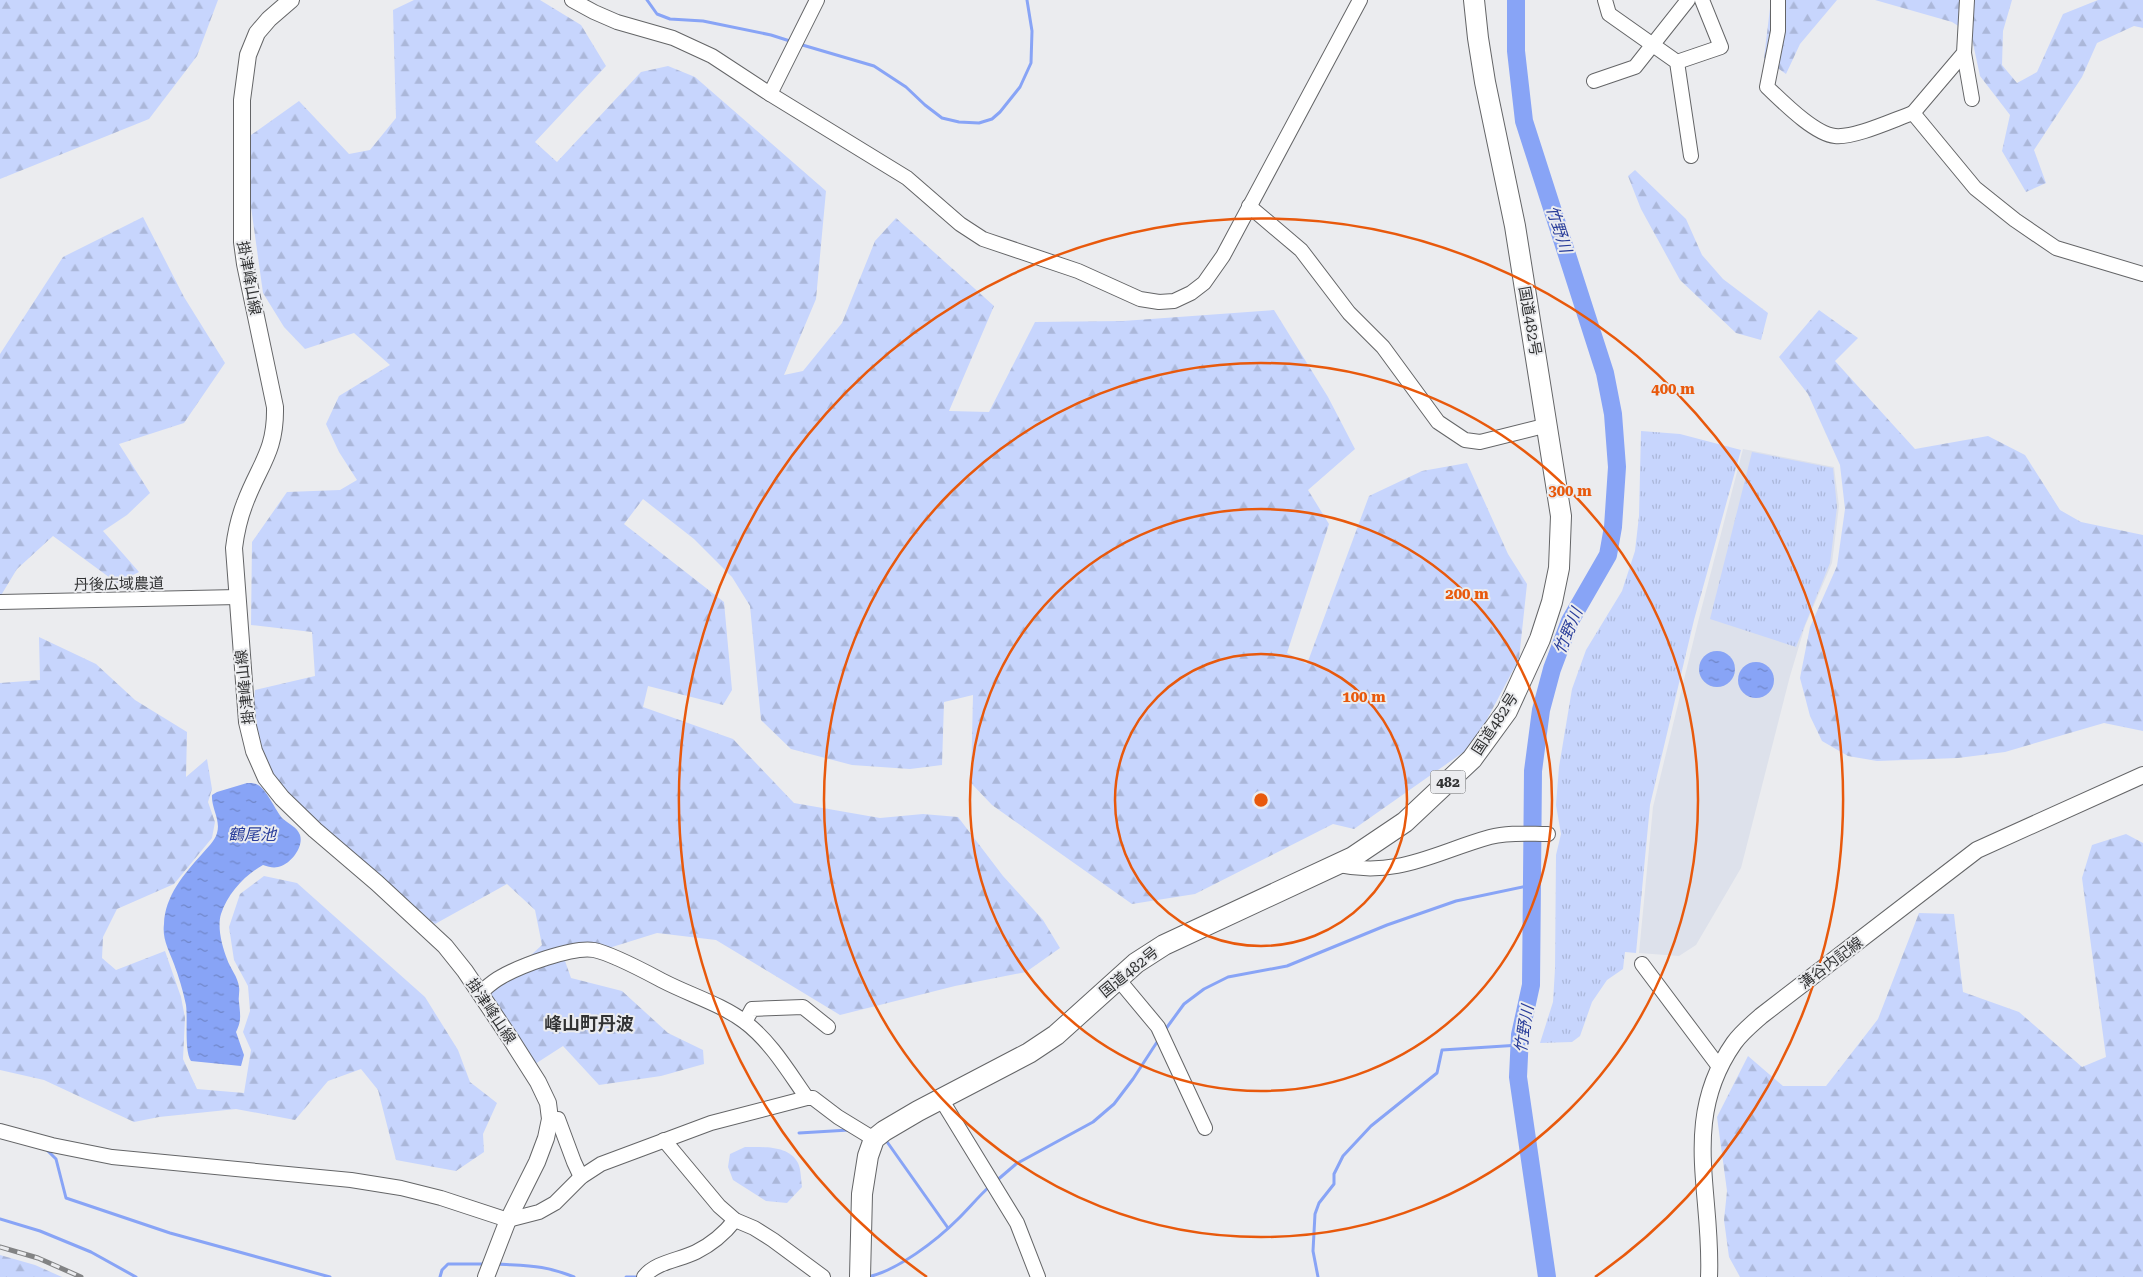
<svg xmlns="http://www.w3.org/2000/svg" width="2143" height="1277" viewBox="0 0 2143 1277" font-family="'Roboto Serif','Noto Sans JP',serif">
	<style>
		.built { fill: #dde1eb }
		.grass { fill: url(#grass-tufts) }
		.forest { fill: url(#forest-firs) }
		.water { fill: url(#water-ripples) }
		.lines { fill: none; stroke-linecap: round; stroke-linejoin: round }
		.stream { stroke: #88a4f6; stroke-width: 3 }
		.river { stroke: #88a4f6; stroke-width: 18 }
		.minor-casing { stroke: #646567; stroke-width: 16 }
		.major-casing { stroke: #646567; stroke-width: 18 }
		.highway-casing { stroke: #646567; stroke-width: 22 }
		.minor { stroke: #fff; stroke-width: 14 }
		.major { stroke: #fff; stroke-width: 16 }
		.highway { stroke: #fff; stroke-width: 20 }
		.rail-casing { stroke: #828384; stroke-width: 5 }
		.rail { stroke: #ebecef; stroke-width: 3; stroke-dasharray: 9; stroke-linecap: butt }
		.ring { fill: none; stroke: #e8590c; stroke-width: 2.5 }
		.labels { text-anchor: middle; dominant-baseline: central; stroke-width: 4; stroke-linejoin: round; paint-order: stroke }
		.shield { fill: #ebecef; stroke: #696a6b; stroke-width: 1 }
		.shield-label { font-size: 14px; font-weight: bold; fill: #313233 }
		.street-label { font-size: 15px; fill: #313233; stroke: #ebecef }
		.water-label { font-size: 16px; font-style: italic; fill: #293d9a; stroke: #ebecef }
		.quarter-label { font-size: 18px; font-weight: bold; fill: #313233; stroke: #ebecef }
		.centre { fill: #e8590c; stroke: #ebecef; stroke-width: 2.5 }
		.ring-label { font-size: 15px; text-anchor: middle; font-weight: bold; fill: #e8590c; stroke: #ebecef; stroke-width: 4; stroke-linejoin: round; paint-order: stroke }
	</style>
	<defs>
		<pattern id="grass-tufts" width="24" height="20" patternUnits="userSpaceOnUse" patternTransform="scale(1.25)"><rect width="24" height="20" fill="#c7d5fd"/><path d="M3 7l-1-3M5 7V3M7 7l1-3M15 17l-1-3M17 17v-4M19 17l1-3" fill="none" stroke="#abb7d9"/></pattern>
		<pattern id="forest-firs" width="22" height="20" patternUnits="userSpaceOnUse" patternTransform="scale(1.25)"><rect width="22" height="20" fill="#c7d5fd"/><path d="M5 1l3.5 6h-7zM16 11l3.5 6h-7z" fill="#abb7d9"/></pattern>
		<pattern id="water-ripples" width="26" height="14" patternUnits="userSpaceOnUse" patternTransform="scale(1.25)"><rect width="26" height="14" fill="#88a4f6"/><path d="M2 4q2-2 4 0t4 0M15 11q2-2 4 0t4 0" fill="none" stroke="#7086c8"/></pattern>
	</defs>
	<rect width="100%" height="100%" fill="#ebecef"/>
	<polygon class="built" points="1743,449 1834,467 1839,506 1832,563 1805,626 1790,676 1741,868 1696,945 1679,956 1639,953 1653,807 1698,622"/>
	<g class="grass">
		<polygon points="1641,431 1680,434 1741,450 1694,620 1650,805 1636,953 1625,952 1623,969 1607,980 1592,1002 1580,1036 1572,1042 1540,1043 1553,1002 1555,969 1556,855 1561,834 1556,805 1559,767 1572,689 1586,650 1622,591 1635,551 1639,516"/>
		<polygon points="1752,452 1833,468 1837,507 1830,563 1796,647 1710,619"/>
	</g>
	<g class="forest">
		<polygon points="0,0 218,0 197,56 149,119 0,179"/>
		<polygon points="414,0 540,0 581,25 606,66 535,142 557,162 641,72 668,66 695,77 826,191 816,299 784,375 803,371 842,323 875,241 896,218 994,306 949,411 989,412 1035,322 1123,321 1274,310 1328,397 1355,449 1308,490 1329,524 1287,653 1307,664 1369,496 1422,471 1467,463 1508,554 1527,584 1519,659 1485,723 1465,751 1354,829 1333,824 1195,894 1132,904 992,805 971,783 973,695 944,702 942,765 910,769 852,765 791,749 761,720 750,606 732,577 694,539 643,499 624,524 724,602 732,690 723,705 648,686 643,707 733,739 794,803 880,818 923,814 958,817 1003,876 1043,920 1060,948 1026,972 955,986 840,1015 716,940 657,933 609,948 530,961 530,956 542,945 535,910 507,884 435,924 327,835 272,776 260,749 252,719 255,690 315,676 312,632 251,625 252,542 287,492 340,490 357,480 339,452 326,424 339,396 390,365 354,333 305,349 284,327 263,293 251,207 251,135 299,101 349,154 370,150 396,118 393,10"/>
		<polygon points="1771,0 1837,0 1800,44 1786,74 1764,58"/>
		<polygon points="1875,0 2012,0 2003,31 2002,65 2017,83 2037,72 2063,14 2098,0 2143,0 2143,28 2134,26 2097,43 2082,77 2034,150 2046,183 2026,192 2002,151 2010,115 1980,76 1971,34 1952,22"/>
		<polygon points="1635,170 1686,219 1702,255 1723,279 1768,313 1761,340 1736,333 1680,280 1641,209 1628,176"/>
		<polygon points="143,217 184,297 225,363 184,423 119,444 150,493 127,515 103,531 139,572 117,583 53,536 17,569 0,597 0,354 63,257"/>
		<polygon points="1819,310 1858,338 1835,361 1915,449 1988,436 2025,455 2060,510 2081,522 2143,535 2143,731 2104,723 2005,752 1958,758 1877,761 1848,756 1822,741 1810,716 1800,678 1810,627 1837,566 1845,509 1840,465 1808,394 1779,357"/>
		<polygon points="39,637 96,664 135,700 187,732 186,777 207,759 212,789 208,802 215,822 212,838 174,884 117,909 103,937 102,958 116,970 165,951 181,997 185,1018 183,1059 197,1089 244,1093 251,1050 243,1032 250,1011 248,986 234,960 229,927 240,894 264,876 297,883 425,997 458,1050 470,1082 497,1103 483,1134 484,1152 456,1171 396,1160 378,1090 361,1069 328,1081 295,1120 236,1109 159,1117 134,1122 44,1080 0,1070 0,683 40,680"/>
		<polygon points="2126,834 2143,843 2143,1277 1740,1277 1729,1257 1724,1220 1727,1191 1717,1117 1748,1056 1783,1086 1826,1086 1878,1019 1919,913 1954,914 1963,992 2019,1012 2082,1067 2106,1057 2082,878 2092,845"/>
		<polygon points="564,958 571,978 622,991 668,1033 703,1050 704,1064 661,1076 599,1085 563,1046 532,1066 488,992 500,980"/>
		<path d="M745 1147C762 1147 789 1145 798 1163 801 1169 801 1180 802 1187L787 1203 766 1201 733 1180 728 1167 730 1154Z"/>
		<polygon points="0,1255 35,1265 62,1277 0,1277"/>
	</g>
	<g class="water">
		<circle cx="1717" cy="669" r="18"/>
		<circle cx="1756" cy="680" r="18"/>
		<path d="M247 783C251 783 255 783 258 785 267 790 275 810 283 819 289 824 297 827 300 835 304 847 290 865 278 867 273 868 269 867 263 865 245 875 228 893 221 914 217 927 222 946 227 959 230 968 238 977 239 987 240 992 238 997 239 1002 240 1014 242 1020 236 1032L244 1055 241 1066 191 1061C184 1051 188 1019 186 1005 183 991 179 977 174 964 169 950 162 939 164 924 165 896 184 874 202 854 207 848 215 841 217 833 221 820 211 808 212 795L217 792Z"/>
	</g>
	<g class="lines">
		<g class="stream">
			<polyline points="647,0 657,14 670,19 703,21 771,35 793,42"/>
			<polyline points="799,44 874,66 906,87 925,105 942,118 959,122 979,123 992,119 1000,112 1020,87 1031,63 1032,31 1027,0"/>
			<polyline points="1165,1030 1184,1004 1204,989 1228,977 1287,966 1387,925 1456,901 1532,885"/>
			<polyline points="799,1133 849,1130"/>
			<polyline points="885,1139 948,1228"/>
			<polyline points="46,1149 56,1159 66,1198 170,1233 330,1277"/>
			<polyline points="995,1182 1016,1164 1093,1122 1114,1104 1133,1079 1159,1039"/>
			<polyline points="0,1219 40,1231 91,1252 136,1277"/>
			<path d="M497 1264C528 1266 545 1265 574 1277"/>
			<polyline points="440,1277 442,1270 448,1264 486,1264"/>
			<polyline points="626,1277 637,1277"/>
			<path d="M868 1277C898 1270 936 1241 958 1219 969 1208 979 1196 990 1186"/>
			<polyline points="1318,1277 1313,1251 1315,1214 1319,1203 1334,1184 1334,1174 1343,1156 1371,1126 1437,1073 1442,1050 1520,1045"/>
		</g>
		<polyline class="river" points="1516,0 1516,51 1524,121 1605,373 1613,414 1617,467 1613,527 1608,555 1570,621 1552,669 1541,710 1533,771 1531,985 1520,1035 1518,1077 1547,1277"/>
		<g class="minor-casing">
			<g id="minor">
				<polyline points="572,0 594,12 617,22 673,38 712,56 770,94 907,178 960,224 983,239 1078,271 1140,299 1159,302 1174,301 1191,293 1204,283 1223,256 1360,0"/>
				<polyline points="1605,0 1609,14 1677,62 1691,156"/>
				<path d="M1778 0V31L1767 87C1782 101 1814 134 1835 136 1855 138 1893 120 1913 113L1975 188 2015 220 2056 248 2143 274"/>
				<polyline points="1964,53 1972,99"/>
				<polyline points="1677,62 1721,47 1702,0"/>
				<polyline points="1594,81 1635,67 1688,0"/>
				<polyline points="770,94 817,0"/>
				<polyline points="1913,113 1964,53 1967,0"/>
				<polyline points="1249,206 1301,250 1349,313 1383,347 1438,422 1465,440 1480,442 1548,425"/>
				<polyline points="0,602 238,597"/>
				<path d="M1338 865C1398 878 1436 852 1490 837 1509 832 1529 834 1548 834"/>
				<polyline points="1642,964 1720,1068"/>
				<polyline points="1118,979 1158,1027 1205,1128"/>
				<path d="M480 993C486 988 493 981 501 977 520 966 573 946 594 950 613 954 646 972 663 981 690 995 721 1004 745 1022 771 1042 788 1071 807 1098"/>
				<polyline points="745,1022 752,1009 803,1007 828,1027"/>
				<polyline points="941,1099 1017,1223 1038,1277"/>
				<polyline points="550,1119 558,1119 574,1162 581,1177"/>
				<polyline points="0,1131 52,1145 112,1157 351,1180 401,1188 441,1198 508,1220 539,1212 555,1203 581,1177 601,1164 711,1123 807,1098 813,1098 838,1117 874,1139"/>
				<polyline points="664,1140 719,1206 735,1220 754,1228 773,1240 823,1277"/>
				<path d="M644 1277C655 1262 680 1260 696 1252 712 1244 724 1234 735 1220"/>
			</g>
		</g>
		<g class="major-casing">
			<g id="major">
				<path d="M291 0 269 19 257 33 248 55 242 100V242L245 264 275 407C276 452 259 465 245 503 239 518 236 532 234 548L247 722 254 751 266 778 282 798 315 830 377 883 445 946 465 971 512 1041 538 1082 548 1103 550 1119 546 1138 537 1162 508 1220 486 1277"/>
				<path d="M1709 1277C1713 1193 1680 1120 1734 1043 1741 1033 1752 1024 1761 1016L1977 850 2143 775"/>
			</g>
		</g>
		<g class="highway-casing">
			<polyline id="highway" points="860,1277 862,1194 868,1156 874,1139 884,1131 918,1111 1029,1053 1056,1035 1136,963 1164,945 1353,857 1405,822 1472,759 1507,711 1540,639 1552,602 1559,568 1561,516 1515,226 1485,82 1478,38 1474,0"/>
		</g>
		<use href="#minor" class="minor"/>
		<use href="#major" class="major"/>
		<use href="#highway" class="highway"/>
		<g class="rail-casing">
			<polyline id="rail" points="0,1247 38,1258 81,1277"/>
		</g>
		<use href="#rail" class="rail"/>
	</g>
	<g class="ring">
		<circle cx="1261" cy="800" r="146"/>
		<circle cx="1261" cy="800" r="291"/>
		<circle cx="1261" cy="800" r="437"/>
		<path d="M927 1277A582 582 0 1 1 1595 1277"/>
	</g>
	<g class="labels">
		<rect class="shield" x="1430.5" y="770.5" width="35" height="23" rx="4"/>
		<g class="shield-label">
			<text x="1448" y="782">482</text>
		</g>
		<g class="street-label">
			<text transform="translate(249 278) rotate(80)">掛津峰山線</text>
			<text transform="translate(1530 321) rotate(80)">国道482号</text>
			<text transform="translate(119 584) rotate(-1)">丹後広域農道</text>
			<text transform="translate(245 687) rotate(-96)">掛津峰山線</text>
			<text transform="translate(1495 724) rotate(-57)">国道482号</text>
			<text transform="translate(1831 963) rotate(-37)">溝谷内記線</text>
			<text transform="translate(1129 972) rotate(-39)">国道482号</text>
			<text transform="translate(491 1011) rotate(56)">掛津峰山線</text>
		</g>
		<g class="water-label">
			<text transform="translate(1559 229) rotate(72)">竹野川</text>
			<text transform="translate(1568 631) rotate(-67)">竹野川</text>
			<text x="252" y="834">鶴尾池</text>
			<text transform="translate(1524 1029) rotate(-81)">竹野川</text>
		</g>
		<g class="quarter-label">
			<text x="589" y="1023">峰山町丹波</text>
		</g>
	</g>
	<circle cx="1261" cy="800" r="8" class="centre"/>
	<g class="ring-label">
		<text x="1673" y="394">400 m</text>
		<text x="1570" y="496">300 m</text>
		<text x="1467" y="599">200 m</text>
		<text x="1364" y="702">100 m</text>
	</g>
</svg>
